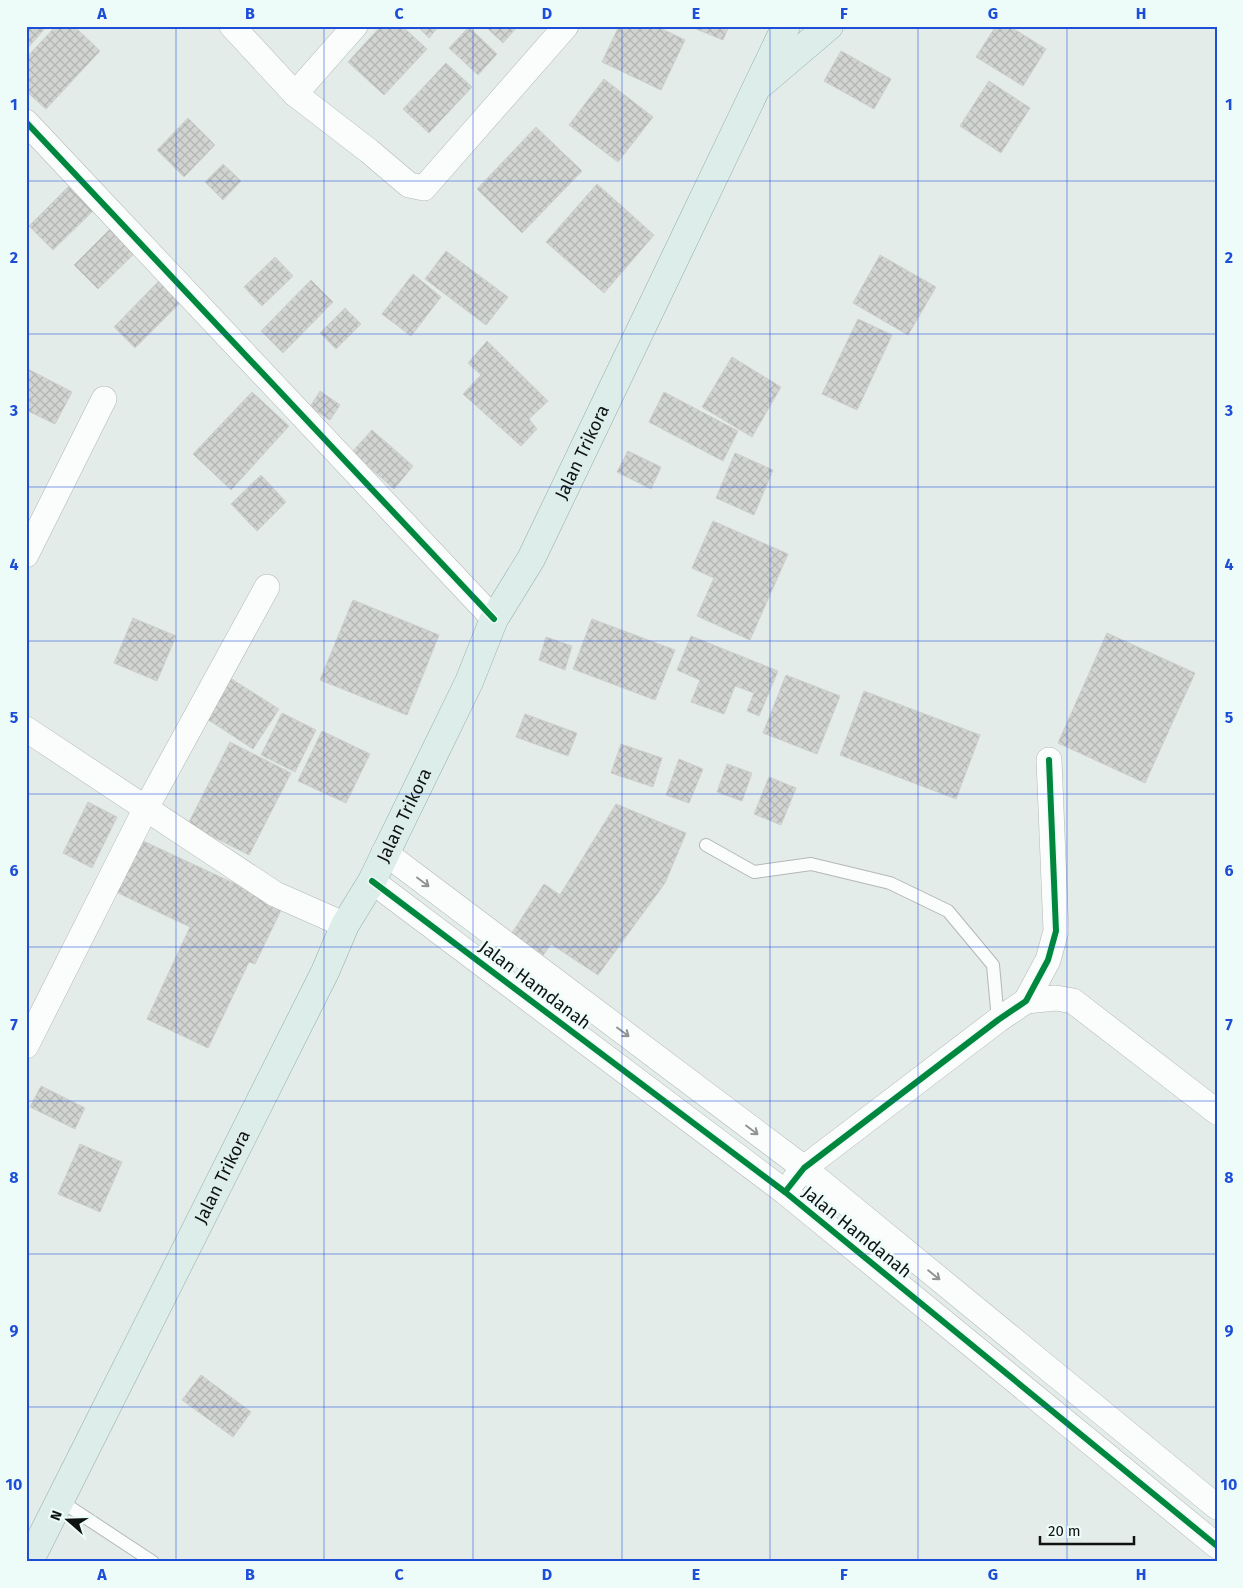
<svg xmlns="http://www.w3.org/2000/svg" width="1243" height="1588" viewBox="0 0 1243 1588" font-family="'Fira Sans',sans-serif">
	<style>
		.building { fill: url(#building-cross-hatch); stroke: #cdcfcd }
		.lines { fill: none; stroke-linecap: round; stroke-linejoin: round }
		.service-casing { stroke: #b2b8b7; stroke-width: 14 }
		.minor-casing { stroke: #b2b8b7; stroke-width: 26 }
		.primary-casing { stroke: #91ada9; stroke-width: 29 }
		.service { stroke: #fbfcfc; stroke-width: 12 }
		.minor { stroke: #fbfcfc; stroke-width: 25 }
		.primary { stroke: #ddedea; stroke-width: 28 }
		.cycleway-casing { stroke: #eefcf9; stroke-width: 9 }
		.cycleway { stroke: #00873e; stroke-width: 6 }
		.oneway { stroke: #909393 }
		.grid { fill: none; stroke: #1d4ed8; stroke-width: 1; stroke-opacity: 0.55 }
		.labels { text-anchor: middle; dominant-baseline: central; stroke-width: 5; stroke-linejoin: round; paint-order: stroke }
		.street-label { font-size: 18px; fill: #0e1312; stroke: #eefcf9 }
		.neatline { fill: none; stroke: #1d4ed8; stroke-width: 2 }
		.grid-label { font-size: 16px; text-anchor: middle; font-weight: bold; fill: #1d4ed8 }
	</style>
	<defs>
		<pattern id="building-cross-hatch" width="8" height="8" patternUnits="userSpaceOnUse" patternTransform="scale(1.25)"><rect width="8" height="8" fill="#d2d4d2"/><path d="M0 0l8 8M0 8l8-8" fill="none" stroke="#b3b5b3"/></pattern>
	</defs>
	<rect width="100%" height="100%" fill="#e4ecea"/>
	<g class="building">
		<polygon points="26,26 47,26 26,50"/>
		<polygon points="56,26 74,26 100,51 46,109 26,91 26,58"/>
		<polygon points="381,26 402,26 427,49 384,95 348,62"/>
		<polygon points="417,26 439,26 429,38"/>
		<polygon points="485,26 518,26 503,43"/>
		<polygon points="619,26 656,26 685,40 661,90 602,62"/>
		<polygon points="689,26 729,26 723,40"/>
		<polygon points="996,26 1009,26 1046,49 1023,86 976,57"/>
		<polygon points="469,27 497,54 478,75 449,48"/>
		<polygon points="841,51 891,79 874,109 824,81"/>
		<polygon points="446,63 472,87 429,133 403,109"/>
		<polygon points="604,79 653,117 618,162 569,125"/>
		<polygon points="989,81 1030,108 1001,153 960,126"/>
		<polygon points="188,118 215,145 184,177 157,150"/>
		<polygon points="536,127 582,171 522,233 477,189"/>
		<polygon points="223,164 241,181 223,200 205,182"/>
		<polygon points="73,182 97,207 53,250 29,226"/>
		<polygon points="597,184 654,235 604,293 546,242"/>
		<polygon points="114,225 138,250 98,289 74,265"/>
		<polygon points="446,251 508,297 486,325 425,279"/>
		<polygon points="880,255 936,287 908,335 853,303"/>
		<polygon points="275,257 293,276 262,306 244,287"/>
		<polygon points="413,274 441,297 411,336 382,314"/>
		<polygon points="311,280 333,302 283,353 261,331"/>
		<polygon points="159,281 180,303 135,348 114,327"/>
		<polygon points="345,308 361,324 336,349 320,333"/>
		<polygon points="858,319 892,335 857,410 822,394"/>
		<polygon points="487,341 548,401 529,419 537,429 521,446 463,394 481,375 468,363"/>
		<polygon points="732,357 781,387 752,437 702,407"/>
		<polygon points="26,368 72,392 55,424 26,410"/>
		<polygon points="320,391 340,405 330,420 310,407"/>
		<polygon points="252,392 289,426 231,490 193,454"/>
		<polygon points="664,392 738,431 723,461 649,422"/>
		<polygon points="372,430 413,466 394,489 352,452"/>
		<polygon points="628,451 661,467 651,489 617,472"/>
		<polygon points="735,453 773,470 754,515 716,498"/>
		<polygon points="261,475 286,502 257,531 231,504"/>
		<polygon points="713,521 788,554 750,640 697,616 714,578 692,568"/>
		<polygon points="353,600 439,635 407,715 320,680"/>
		<polygon points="133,618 176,636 157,681 114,663"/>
		<polygon points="592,619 675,650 655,700 573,669"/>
		<polygon points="1107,633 1195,673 1145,783 1058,743"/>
		<polygon points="691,636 778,671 759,716 747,711 754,693 735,686 724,714 691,702 700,680 677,670"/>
		<polygon points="546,637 572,646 565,670 539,660"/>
		<polygon points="786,675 840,696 817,754 763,733"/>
		<polygon points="230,678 279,709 253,749 204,717"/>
		<polygon points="864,691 980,735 956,799 840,755"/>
		<polygon points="282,713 316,730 295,772 261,755"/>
		<polygon points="525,714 577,733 568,756 516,737"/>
		<polygon points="322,731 370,754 346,803 298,781"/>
		<polygon points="230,742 291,773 249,855 188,824"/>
		<polygon points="621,744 662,758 653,787 611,773"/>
		<polygon points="679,759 703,769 689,803 666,795"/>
		<polygon points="727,764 752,773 742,801 717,792"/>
		<polygon points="769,777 796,788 781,825 754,814"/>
		<polygon points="88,802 117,817 92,868 63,853"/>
		<polygon points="616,804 686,833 665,883 598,975 551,944 542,957 510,936 544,884 560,895"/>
		<polygon points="141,840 283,906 255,964 249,962 208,1048 147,1019 190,927 116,892"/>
		<polygon points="41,1086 85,1108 75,1129 30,1107"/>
		<polygon points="80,1144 122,1162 100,1212 58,1194"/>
		<polygon points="201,1375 251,1412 233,1437 182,1400"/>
	</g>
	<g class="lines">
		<g class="service-casing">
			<g id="service">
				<polyline points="706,845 754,872 811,864 890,883 948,911 993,965 998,1020"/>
				<polyline points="59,1500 153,1562"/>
			</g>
		</g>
		<g class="minor-casing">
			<g id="minor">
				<polyline points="232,26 295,94 369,151 409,185 424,188 566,26"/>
				<polyline points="295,94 355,26"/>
				<polyline points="26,122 494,619"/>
				<polyline points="26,555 104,399"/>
				<polyline points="26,729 275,894 345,925"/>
				<polyline points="384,852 804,1168 1217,1507"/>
				<polyline points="372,881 785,1192 1217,1546"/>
				<polyline points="1026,1001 1056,998 1073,1001 1217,1112"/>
				<polyline points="26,1046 146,808 267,587"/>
				<polyline points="794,1180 804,1168 998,1020 1026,1001 1048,960 1056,931 1049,760"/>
			</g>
		</g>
		<g class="primary-casing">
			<g id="primary">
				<polyline points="762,83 829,26"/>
				<path id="s1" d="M29 1562 325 972 345 925 372 881 469 682 494 619 531 559 786 26"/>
			</g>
		</g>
		<use href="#service" class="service"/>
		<use href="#minor" class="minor"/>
		<use href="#primary" class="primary"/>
		<g class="cycleway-casing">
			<g id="cycleway">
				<polyline points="26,122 494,619"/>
				<polyline points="372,881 785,1192 1217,1546"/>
				<polyline points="785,1192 804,1168 998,1020 1026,1001 1048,960 1056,931 1049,760"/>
			</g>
		</g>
		<use href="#cycleway" class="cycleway"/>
	</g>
	<defs><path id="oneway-shaft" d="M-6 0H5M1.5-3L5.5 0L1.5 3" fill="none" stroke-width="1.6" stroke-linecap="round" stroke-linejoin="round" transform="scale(1.25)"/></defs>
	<g class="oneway">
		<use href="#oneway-shaft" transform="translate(423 882) rotate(37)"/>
		<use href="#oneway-shaft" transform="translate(623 1032) rotate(37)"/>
		<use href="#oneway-shaft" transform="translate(752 1130) rotate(37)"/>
		<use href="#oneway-shaft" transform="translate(934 1275) rotate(39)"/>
	</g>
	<path class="grid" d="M176 26V1562M324 26V1562M473 26V1562M622 26V1562M770 26V1562M918 26V1562M1067 26V1562M26 181H1217M26 334H1217M26 487H1217M26 641H1217M26 794H1217M26 947H1217M26 1101H1217M26 1254H1217M26 1407H1217"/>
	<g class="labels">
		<g class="street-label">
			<text stroke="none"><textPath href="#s1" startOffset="1241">Jalan Trikora</textPath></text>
			<text stroke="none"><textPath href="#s1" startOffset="836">Jalan Trikora</textPath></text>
			<text transform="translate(535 985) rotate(37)">Jalan Hamdanah</text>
			<text stroke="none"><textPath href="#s1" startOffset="431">Jalan Trikora</textPath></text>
			<text transform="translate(857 1232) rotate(39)">Jalan Hamdanah</text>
		</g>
	</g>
	<rect width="1243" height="1588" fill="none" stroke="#eefcf9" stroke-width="55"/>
	<g transform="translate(68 1520) rotate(290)" stroke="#eefcf9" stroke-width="4" paint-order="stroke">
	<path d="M0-4L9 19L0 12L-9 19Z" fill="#0e1312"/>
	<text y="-8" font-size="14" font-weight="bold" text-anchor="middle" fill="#0e1312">N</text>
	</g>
	<path d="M1040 1536v8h94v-8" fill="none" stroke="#0e1312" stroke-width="2.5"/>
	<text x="1048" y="1536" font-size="15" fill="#0e1312" stroke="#eefcf9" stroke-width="4" paint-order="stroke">20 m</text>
	<rect x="28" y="28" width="1188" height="1532" class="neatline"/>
	<g class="grid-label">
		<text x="102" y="19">A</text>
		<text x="250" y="19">B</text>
		<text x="399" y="19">C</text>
		<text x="547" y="19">D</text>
		<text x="696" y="19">E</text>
		<text x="844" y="19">F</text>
		<text x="993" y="19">G</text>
		<text x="1141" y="19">H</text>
		<text x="14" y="110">1</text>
		<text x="1229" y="110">1</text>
		<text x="14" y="263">2</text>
		<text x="1229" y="263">2</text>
		<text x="14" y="416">3</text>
		<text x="1229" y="416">3</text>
		<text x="14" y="570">4</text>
		<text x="1229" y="570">4</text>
		<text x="14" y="723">5</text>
		<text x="1229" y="723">5</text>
		<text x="14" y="876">6</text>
		<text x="1229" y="876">6</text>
		<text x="14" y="1030">7</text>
		<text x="1229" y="1030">7</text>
		<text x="14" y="1183">8</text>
		<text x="1229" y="1183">8</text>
		<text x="14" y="1336">9</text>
		<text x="1229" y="1336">9</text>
		<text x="14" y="1490">10</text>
		<text x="1229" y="1490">10</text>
		<text x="102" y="1580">A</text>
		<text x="250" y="1580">B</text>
		<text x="399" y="1580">C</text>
		<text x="547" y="1580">D</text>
		<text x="696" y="1580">E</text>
		<text x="844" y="1580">F</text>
		<text x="993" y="1580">G</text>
		<text x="1141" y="1580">H</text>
	</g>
</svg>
